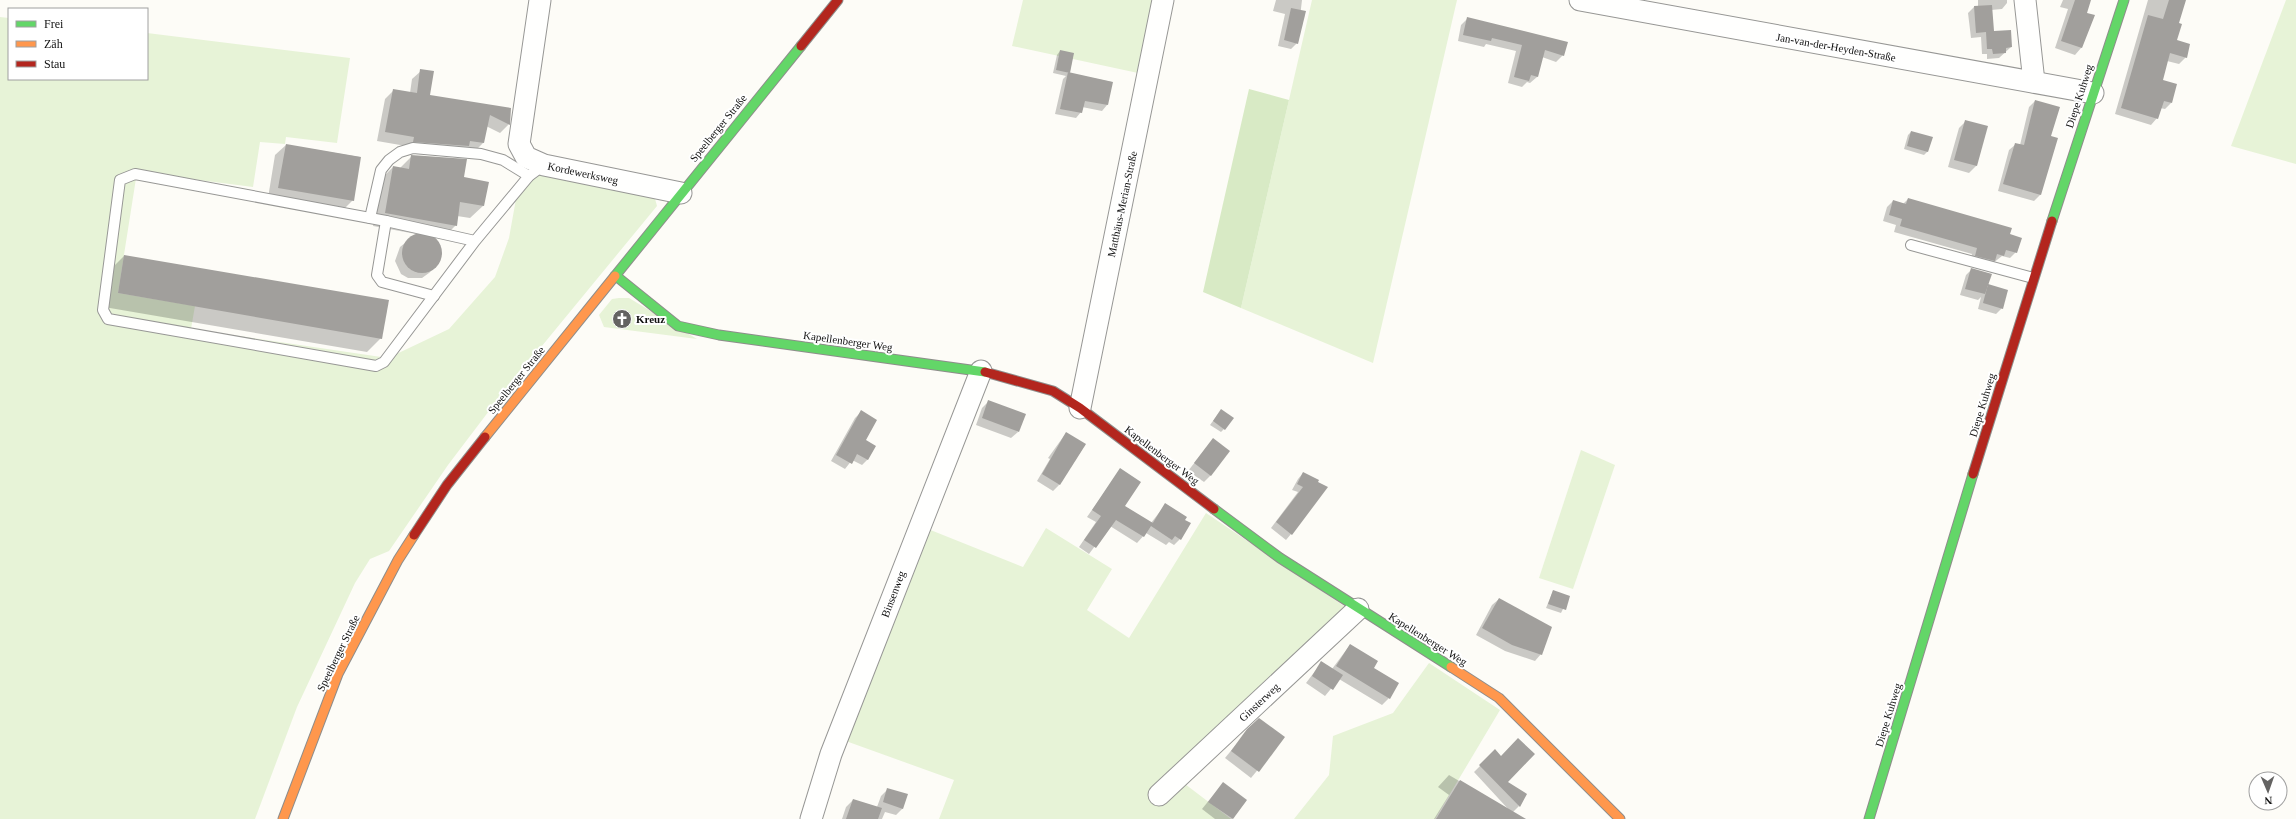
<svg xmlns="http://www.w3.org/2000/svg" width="2296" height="819" viewBox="0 0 2296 819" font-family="'Times New Roman',serif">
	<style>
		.green { fill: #e7f3d7 }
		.forest { fill: #d8eac5 }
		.shadow { fill: #0003 }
		.building { fill: #a19f9c }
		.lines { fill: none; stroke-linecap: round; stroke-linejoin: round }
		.lane-casing { stroke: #979795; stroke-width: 12 }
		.street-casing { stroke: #979795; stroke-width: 23 }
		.fast-casing { stroke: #8e8d8b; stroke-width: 11 }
		.slow-casing { stroke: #8e8d8b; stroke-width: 11 }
		.jam-casing { stroke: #8e8d8b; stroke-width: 11 }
		.lane { stroke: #fffffe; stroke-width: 10 }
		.street { stroke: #fffffe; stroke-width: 21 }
		.fast { stroke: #63d668; stroke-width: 9 }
		.slow { stroke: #ff974d; stroke-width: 9 }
		.jam { stroke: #b3261e; stroke-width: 9 }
		.labels { text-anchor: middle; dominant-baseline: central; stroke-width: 4; stroke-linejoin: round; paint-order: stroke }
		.street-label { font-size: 11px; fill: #111; stroke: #fff }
		.poi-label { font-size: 11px; font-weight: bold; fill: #111; stroke: #fff; text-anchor: start }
	</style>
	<rect width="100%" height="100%" fill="#fdfcf7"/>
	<g class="green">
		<polygon points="1023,0 1152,0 1138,73 1012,46"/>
		<polygon points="1312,0 1457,0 1373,363 1241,308"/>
		<polygon points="2286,0 2296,0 2296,164 2231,146"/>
		<polygon points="0,17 9,18 9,79 147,79 147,33 350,58 337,143 286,137 285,144 260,142 253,187 137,172 118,293 195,306 191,329 388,358 449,329 495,277 509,238 521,171 654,195 657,206 495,403 448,465 389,551 370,559 355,583 297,707 255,819 0,819"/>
		<polygon points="619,298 629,298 697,339 604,327 599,315 612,299"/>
		<polygon points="1581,450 1615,465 1573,589 1539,578"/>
		<polygon points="1206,513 1344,606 1345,615 1181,781 1231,819 939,819 954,780 843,740 928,529 1023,567 1046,528 1112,569 1087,610 1129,638"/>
		<polygon points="1429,663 1500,710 1435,819 1294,819 1329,775 1333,736 1393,713"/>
	</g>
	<polygon class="forest" points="1249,89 1289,100 1241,308 1203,292"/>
	<g class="shadow">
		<polygon points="1276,0 1302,0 1297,43 1291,49 1278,46 1285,14 1273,11"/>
		<polygon points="1978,0 2007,0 2007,3 2002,9 1991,10 1993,32 2011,47 1999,58 1987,59 1987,54 1982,54 1981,37 1971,38 1968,13 1974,7 1978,7"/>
		<polygon points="2063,0 2090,0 2086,13 2093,16 2081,48 2075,55 2055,48 2068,9 2060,7"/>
		<polygon points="2148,0 2180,0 2176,41 2186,57 2179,64 2167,61 2161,81 2171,103 2165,109 2160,108 2157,118 2151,125 2115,114"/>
		<polygon points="1468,18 1563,55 1556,62 1542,57 1537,77 1530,83 1527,82 1522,87 1508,83 1516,51 1486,44 1484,47 1458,41 1461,25"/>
		<polygon points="1060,51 1068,73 1112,82 1107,105 1102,111 1082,107 1081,112 1076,118 1055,114 1063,79 1066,76 1053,73 1057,55"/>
		<polygon points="421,71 429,96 510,109 509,124 500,133 486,126 483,143 474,152 406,146 377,141 385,99 393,91 410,93 412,79"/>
		<polygon points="2035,101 2050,137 2056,139 2040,195 2034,201 1998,191 2009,150 2016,144 2020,145 2029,107"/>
		<polygon points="1966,121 1987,127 1976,166 1969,173 1948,167 1959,128"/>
		<polygon points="1911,132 1931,138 1927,152 1924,155 1904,149 1908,135"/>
		<polygon points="286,145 360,157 353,200 342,211 268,198 275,155"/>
		<polygon points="412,156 463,178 484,205 470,218 457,216 456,225 443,238 418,234 417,236 436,240 441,252 436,266 429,273 422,278 408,278 401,274 395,261 400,247 416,234 373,226 380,180 393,167 400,168"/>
		<polygon points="1908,199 2009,235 2016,252 2010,258 2002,256 1988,267 1970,261 1972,254 1894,232 1896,225 1883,221 1887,207 1893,201 1903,204"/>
		<polygon points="124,256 381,338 367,352 104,307 110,270"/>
		<polygon points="1972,269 2002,308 1996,314 1978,309 1981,297 1978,300 1960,295 1966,275"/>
		<polygon points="989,401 1018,432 1011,438 976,425 982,408"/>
		<polygon points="861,412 868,459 862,465 852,460 845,469 831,461 855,418"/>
		<polygon points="1218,414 1224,429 1221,432 1210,425"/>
		<polygon points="1066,433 1085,445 1059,485 1053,491 1037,481 1050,459 1048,458"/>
		<polygon points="1213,439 1211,475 1204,482 1188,471"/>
		<polygon points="1120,470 1124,506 1151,523 1165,505 1180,539 1174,545 1169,542 1166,545 1146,533 1137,543 1110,526 1089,554 1079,547 1096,522 1087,517"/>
		<polygon points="1303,473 1318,480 1291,534 1286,540 1271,528 1298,492 1292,490 1298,479"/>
		<polygon points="1553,591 1569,597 1561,613 1546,608"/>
		<polygon points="1499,599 1541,654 1535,661 1505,651 1476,635 1492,605"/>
		<polygon points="1350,645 1373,668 1389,698 1382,705 1339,679 1325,696 1306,683 1322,662 1332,669"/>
		<polygon points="1248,730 1284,738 1251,778 1225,758"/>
		<polygon points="1495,751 1506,782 1519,806 1513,812 1518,819 1434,819 1449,795 1438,787 1449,775 1510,811 1474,772"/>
		<polygon points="1223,783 1246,801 1232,819 1215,819 1202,809"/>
		<polygon points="888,789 903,808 896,815 885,812 882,819 842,819 846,807 853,800 877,807 881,796"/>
	</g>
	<g class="building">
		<polygon points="2075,0 2091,0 2087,13 2095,15 2082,48 2061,41"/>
		<polygon points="2169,0 2186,0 2179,23 2182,24 2177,40 2190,44 2187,58 2170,53 2163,80 2177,84 2172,103 2164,101 2158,119 2121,108 2148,15 2163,19"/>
		<polygon points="1992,5 1994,31 2011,30 2012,47 2006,48 2006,53 1993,54 1992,49 1987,49 1986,32 1976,33 1974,6"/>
		<polygon points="1291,8 1306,11 1298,44 1284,40"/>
		<polygon points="1467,17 1568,42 1564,56 1545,50 1538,77 1531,75 1529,81 1514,77 1522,45 1492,38 1491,41 1463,35"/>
		<polygon points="1060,50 1074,53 1070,73 1056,70"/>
		<polygon points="420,69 434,71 430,95 511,108 510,125 490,115 484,143 470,141 469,146 413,142 414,137 385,132 393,89 417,93"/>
		<polygon points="1068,72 1113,82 1108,105 1085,101 1082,113 1060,109"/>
		<polygon points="2035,100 2060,107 2051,136 2058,138 2041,195 2003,184 2015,143 2024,145"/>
		<polygon points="1965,120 1988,126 1977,166 1954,160"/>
		<polygon points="1911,131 1933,137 1928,152 1907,146"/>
		<polygon points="286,144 361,157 354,201 278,188"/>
		<polygon points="411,155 467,159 464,177 489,182 484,206 460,202 457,226 385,213 393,166 409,169"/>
		<polygon points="1908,198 2012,228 2010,234 2022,238 2017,253 2006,250 2004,256 1997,254 1995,261 1975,256 1977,248 1900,226 1902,219 1889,215 1893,200 1906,204"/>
		<circle cx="422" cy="253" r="20"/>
		<polygon points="124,255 389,300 382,339 118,293"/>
		<polygon points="1971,268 1992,274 1985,294 1965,289"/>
		<polygon points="1988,284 2008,290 2003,309 1983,303"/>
		<polygon points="988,400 1026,414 1019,432 982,418"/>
		<polygon points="1221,409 1234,418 1225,430 1213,421"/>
		<polygon points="861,410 877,420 866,440 876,446 868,460 857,454 852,464 836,455"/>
		<polygon points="1066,432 1086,444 1060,485 1042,474"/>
		<polygon points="1213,438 1230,451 1211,476 1194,463"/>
		<polygon points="1120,468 1141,482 1125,506 1153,523 1151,526 1165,503 1187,517 1185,520 1191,523 1181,540 1175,536 1172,540 1151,526 1144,537 1116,520 1096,548 1084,540 1101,516 1092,510"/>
		<polygon points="1303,472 1319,480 1318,482 1328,487 1292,535 1276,522 1303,487 1297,484"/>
		<polygon points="1553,590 1570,596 1566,610 1548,604"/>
		<polygon points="1499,598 1552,627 1542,655 1512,645 1482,628"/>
		<polygon points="1350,644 1378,661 1374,668 1399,683 1390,699 1336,666"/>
		<polygon points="1321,661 1343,675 1333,690 1312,676"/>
		<polygon points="1259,718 1285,737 1259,772 1231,751 1247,729"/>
		<polygon points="1518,738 1535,754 1508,782 1527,794 1520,807 1479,765 1495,749 1501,756"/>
		<polygon points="1460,780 1526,819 1436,819"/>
		<polygon points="1223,782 1247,800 1233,819 1208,802"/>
		<polygon points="887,788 908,794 903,809 883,802"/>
		<polygon points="853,799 882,808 878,819 846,819"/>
	</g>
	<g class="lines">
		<g class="lane-casing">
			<g id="lane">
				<polyline points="370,218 381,170 389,160 400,152 413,148 481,154 503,160 529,176"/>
				<polyline points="386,221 377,275 382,282 434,296"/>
				<polyline points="475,241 386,221 135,174 120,180 103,310 108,319 376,366 384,362 475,241 529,176 544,165"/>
				<polyline points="1911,245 2033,278"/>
			</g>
		</g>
		<g class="street-casing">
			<g id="street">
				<polyline points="540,0 519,144 526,157 544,165 681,193"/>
				<polyline points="1580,0 2093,93"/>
				<polyline points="2025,0 2034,82"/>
				<polyline points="1080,408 1163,0"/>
				<polyline points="1159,795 1358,609"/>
				<polyline points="811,819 831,754 981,371"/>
			</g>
		</g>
		<g class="fast-casing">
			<g id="fast">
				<polyline points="2052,221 2124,0"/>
				<polyline points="615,276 801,46"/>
				<polyline points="616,276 678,326 719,335 985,372"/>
				<polyline points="1214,509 1280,558 1451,667"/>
				<polyline points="1869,819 1973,474"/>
			</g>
		</g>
		<g class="slow-casing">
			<g id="slow">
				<polyline points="485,437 615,276"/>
				<polyline points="1451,667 1499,698 1620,819"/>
				<polyline points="283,819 338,674 398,560 414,535"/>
			</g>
		</g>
		<g class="jam-casing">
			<g id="jam">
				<polyline points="801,46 838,0"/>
				<polyline points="985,372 1053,391 1080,408 1214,509"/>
				<polyline points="1973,474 2052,221"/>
				<polyline points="414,535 447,485 485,437"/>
			</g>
		</g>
		<use href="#lane" class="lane"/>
		<use href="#street" class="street"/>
		<use href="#fast" class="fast"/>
		<use href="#slow" class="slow"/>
		<use href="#jam" class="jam"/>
	</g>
	<defs>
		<g id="church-disc" transform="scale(1)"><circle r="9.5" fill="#646362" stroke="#fff"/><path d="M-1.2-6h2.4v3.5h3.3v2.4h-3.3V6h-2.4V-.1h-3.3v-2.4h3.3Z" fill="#fff"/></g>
	</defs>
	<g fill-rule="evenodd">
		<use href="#church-disc" x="622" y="319"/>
	</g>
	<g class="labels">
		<g class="street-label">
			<text transform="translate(1836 47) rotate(10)">Jan-van-der-Heyden-Straße</text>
			<text transform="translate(2079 96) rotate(-72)">Diepe Kuhweg</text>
			<text transform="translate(718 128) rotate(-51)">Speelberger Straße</text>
			<text transform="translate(583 173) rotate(12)">Kordewerksweg</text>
			<text transform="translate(1122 204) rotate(-78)">Matthäus-Merian-Straße</text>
			<text transform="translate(848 341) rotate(8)">Kapellenberger Weg</text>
			<text transform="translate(516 380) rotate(-51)">Speelberger Straße</text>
			<text transform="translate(1982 405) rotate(-73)">Diepe Kuhweg</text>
			<text transform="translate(1162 455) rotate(37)">Kapellenberger Weg</text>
			<text transform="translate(893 594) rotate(-69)">Binsenweg</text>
			<text transform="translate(1428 639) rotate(32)">Kapellenberger Weg</text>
			<text transform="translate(338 653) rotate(-64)">Speelberger Straße</text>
			<text transform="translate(1259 702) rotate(-43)">Ginsterweg</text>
			<text transform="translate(1888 715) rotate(-73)">Diepe Kuhweg</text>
		</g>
		<g class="poi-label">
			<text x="636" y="319">Kreuz</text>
		</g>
	</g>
	<rect x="8" y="8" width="140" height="72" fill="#ffffff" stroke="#a0a0a0"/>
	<rect x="16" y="21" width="20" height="6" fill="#63d668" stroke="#a0a0a0"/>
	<text x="44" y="28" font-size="12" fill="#111111">Frei</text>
	<rect x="16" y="41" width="20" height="6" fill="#ff974d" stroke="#a0a0a0"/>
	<text x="44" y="48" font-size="12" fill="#111111">Zäh</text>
	<rect x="16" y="61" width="20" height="6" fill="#b3261e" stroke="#a0a0a0"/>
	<text x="44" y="68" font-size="12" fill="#111111">Stau</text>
	<g transform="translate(2268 791) rotate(178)"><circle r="19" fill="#ffffff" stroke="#a0a0a0"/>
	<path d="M0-3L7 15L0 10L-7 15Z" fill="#646362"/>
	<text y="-6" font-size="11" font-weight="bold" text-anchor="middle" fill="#111111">N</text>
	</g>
</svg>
